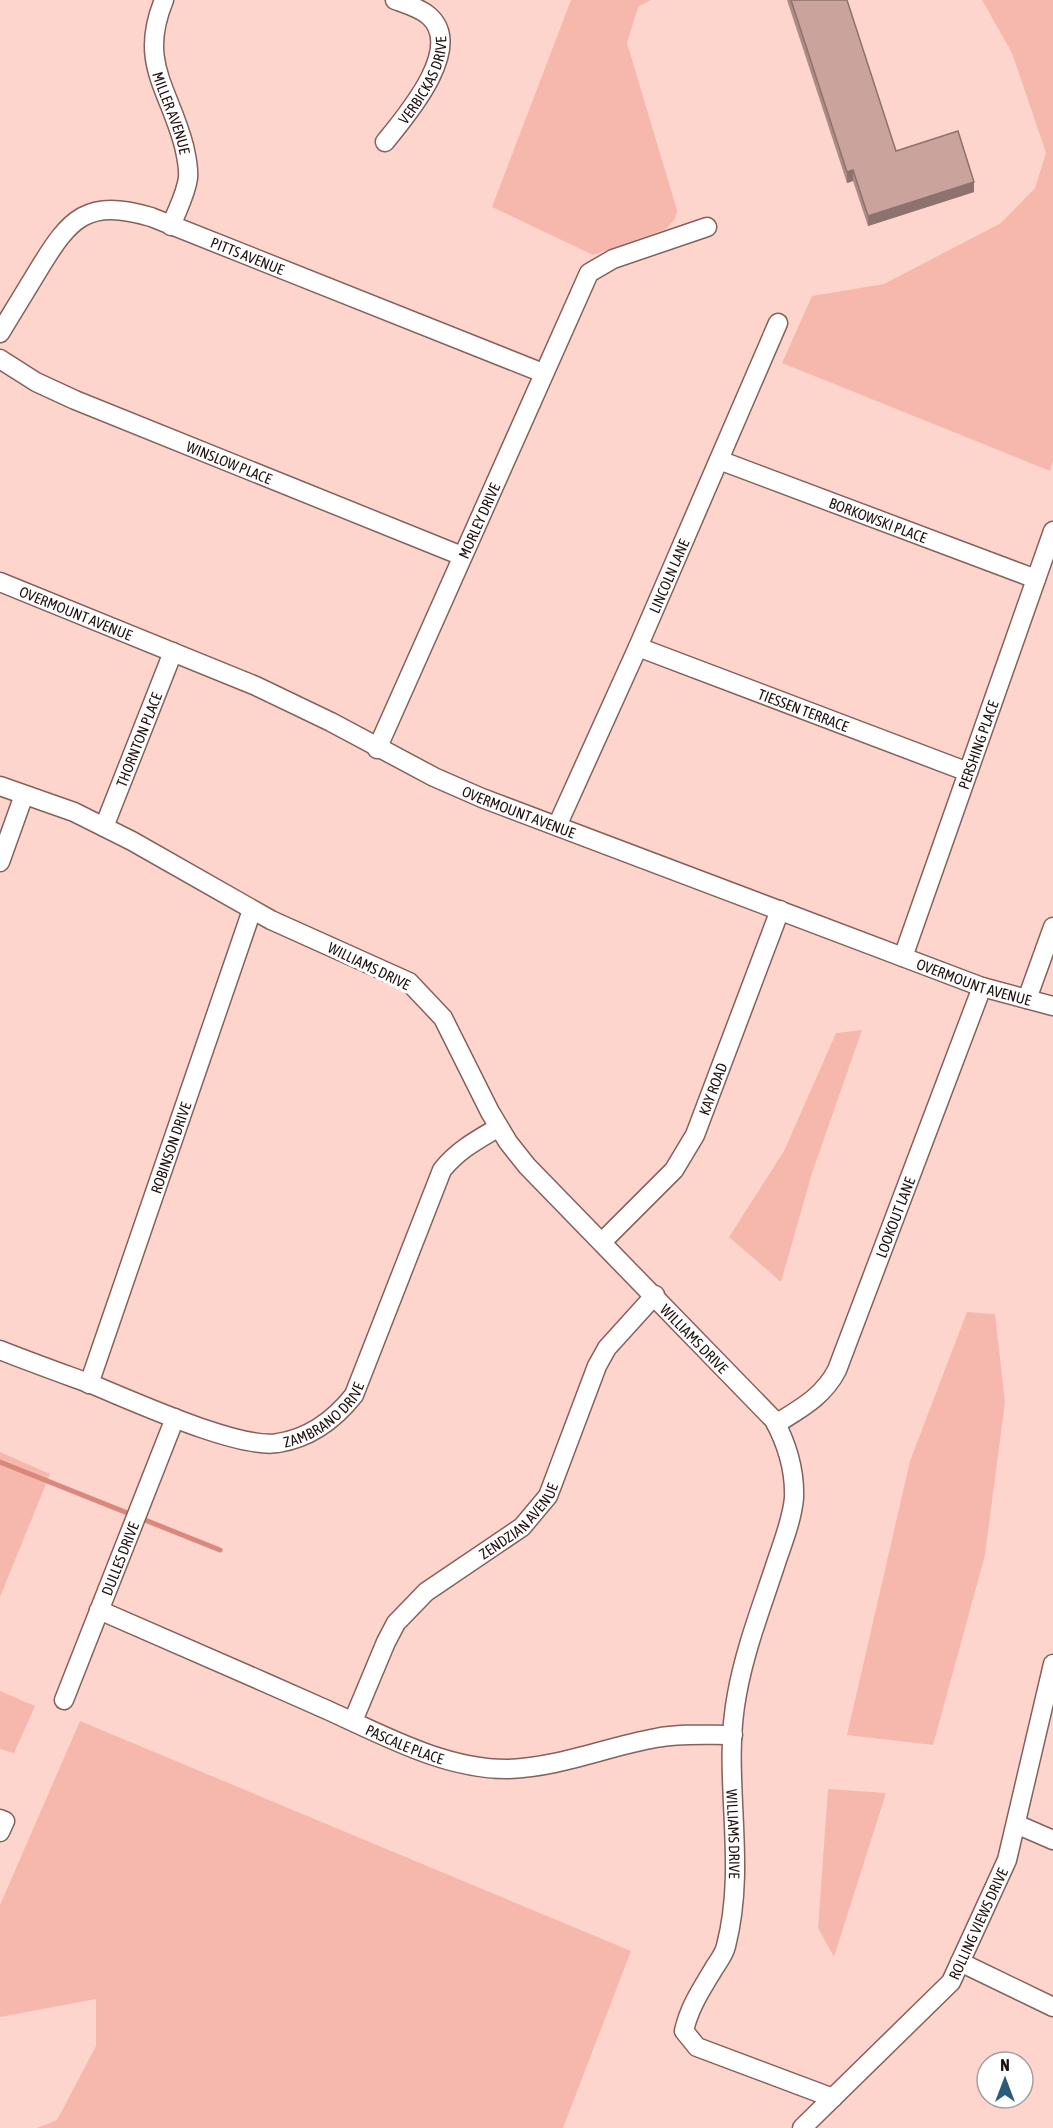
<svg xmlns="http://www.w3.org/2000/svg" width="1053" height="2128" viewBox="0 0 1053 2128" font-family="'Asap Condensed',sans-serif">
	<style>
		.green { fill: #f6b8ad }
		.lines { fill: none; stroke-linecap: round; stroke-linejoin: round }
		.stream { stroke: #d9887b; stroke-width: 5 }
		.minor-casing { stroke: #85615b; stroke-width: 21 }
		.minor { stroke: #fff; stroke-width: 18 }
		.wall { fill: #ae8c86 }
		.shaded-wall { fill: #8d726d }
		.building { fill: #caa39c; stroke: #8d726d; stroke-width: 1.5 }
		.labels { text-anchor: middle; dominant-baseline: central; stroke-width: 6; stroke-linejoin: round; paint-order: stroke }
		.street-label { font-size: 15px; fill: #20120f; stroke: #fff }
	</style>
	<rect width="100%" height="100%" fill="#fed5cd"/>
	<g class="green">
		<polygon points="571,0 651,0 638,7 627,43 677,210 675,219 666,229 593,255 492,207"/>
		<polygon points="982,0 1053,0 1053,461 1050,471 782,363 812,296 884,284 1001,223 1035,188 1046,153 1012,53"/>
		<polygon points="862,1030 812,1173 781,1282 729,1237 784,1151 836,1033"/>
		<polygon points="967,1312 995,1314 1005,1402 985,1555 933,1745 847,1735 910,1461"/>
		<polygon points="0,1452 50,1474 0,1597"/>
		<polygon points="0,1691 35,1706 14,1753 0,1749"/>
		<polygon points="80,1721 631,1951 563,2128 37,2128 57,2120 96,2046 96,1999 0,2017 0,1905"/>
		<polygon points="828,1789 886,1793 834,1957 818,1928"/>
	</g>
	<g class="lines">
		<polyline class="stream" points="0,1462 220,1550"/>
		<g class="minor-casing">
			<g id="minor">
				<path id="s1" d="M164 0C138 63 169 88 184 146 186 156 189 166 188 178 186 194 177 210 171 226"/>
				<path id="s2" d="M385 142C406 116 465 48 429 16 420 8 406 4 395 0"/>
				<path id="s3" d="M0 333C13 312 26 290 39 269 70 218 87 198 151 217L543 373"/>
				<path id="s4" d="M0 359 36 382 75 400 462 556"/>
				<path id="s5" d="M719 460 1036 579"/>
				<path id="s6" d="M0 582 256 686 331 722 434 777 482 798 982 987 1053 1006"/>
				<path id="s7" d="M638 647 968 772"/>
				<path id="s8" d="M377 749 589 273 613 259 707 227"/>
				<path id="s9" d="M0 786 74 812 132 841 271 920 409 982 443 1018 490 1112 508 1142 527 1166 774 1420C787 1444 795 1470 794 1498 792 1520 783 1542 776 1563 762 1606 745 1649 737 1694 721 1777 748 1861 726 1946 724 1955 717 1963 713 1970 701 1990 689 2008 684 2031L697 2047 833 2098"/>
				<path id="s10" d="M557 826 638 647 778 323"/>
				<path id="s11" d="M104 827 173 652"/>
				<polyline points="0,862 24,795"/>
				<path id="s12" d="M903 957 1053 531"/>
				<polyline points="1027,999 1053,927"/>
				<path id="s13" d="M602 1242 674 1170 695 1135 780 910"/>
				<path id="s14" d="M0 1350C30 1362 61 1373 91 1384 131 1400 239 1450 278 1443 310 1438 335 1419 354 1395L442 1170C458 1150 477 1140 499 1127"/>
				<path id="s15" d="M89 1384 252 910"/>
				<path id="s16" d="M776 1424C801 1408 823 1397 837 1370L982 987"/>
				<path id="s17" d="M99 1610C172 1642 244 1673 316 1705 376 1731 442 1770 509 1769 560 1767 606 1747 656 1738 681 1733 707 1735 733 1735"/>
				<path id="s18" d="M64 1700 175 1418"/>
				<path id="s19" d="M353 1721 386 1642 396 1623 426 1592 522 1527 548 1496 597 1366 607 1348 655 1295"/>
				<polyline points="0,1819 5,1821 0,1832"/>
				<polyline points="1016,1824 1053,1840"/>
				<polyline points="960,1962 1053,2007"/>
				<path id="s20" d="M802 2128 951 1982 1007 1860 1053 1664"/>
			</g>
		</g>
		<use href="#minor" class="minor"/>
	</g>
	<polygon class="wall" points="787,0 847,0 896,151 974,192 868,226 853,181 847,183"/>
	<g class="shaded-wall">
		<polygon points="853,170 853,181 847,183 847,172"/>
		<polygon points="974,182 974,192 868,226 868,216"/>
	</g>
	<polygon class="building" points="791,0 847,0 896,151 958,131 974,182 868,216 853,170 847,172"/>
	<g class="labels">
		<g class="street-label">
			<text stroke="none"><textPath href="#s2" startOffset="74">VERBICKAS DRIVE</textPath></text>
			<text stroke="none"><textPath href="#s1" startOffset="117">MILLER AVENUE</textPath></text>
			<text stroke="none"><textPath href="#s3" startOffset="318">PITTS AVENUE</textPath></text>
			<text stroke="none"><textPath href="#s4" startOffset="252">WINSLOW PLACE</textPath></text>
			<text stroke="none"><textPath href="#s8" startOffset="250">MORLEY DRIVE</textPath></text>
			<text stroke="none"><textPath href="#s5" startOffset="170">BORKOWSKI PLACE</textPath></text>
			<text stroke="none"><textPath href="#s10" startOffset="274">LINCOLN LANE</textPath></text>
			<text stroke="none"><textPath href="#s6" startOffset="82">OVERMOUNT AVENUE</textPath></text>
			<text stroke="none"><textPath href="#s7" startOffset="177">TIESSEN TERRACE</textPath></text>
			<text stroke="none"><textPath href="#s11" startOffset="94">THORNTON PLACE</textPath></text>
			<text stroke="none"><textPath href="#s12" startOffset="225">PERSHING PLACE</textPath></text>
			<text stroke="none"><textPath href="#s6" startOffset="568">OVERMOUNT AVENUE</textPath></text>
			<text transform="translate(369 966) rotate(26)">WILLIAMS DRIVE</text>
			<text stroke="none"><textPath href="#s6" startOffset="1054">OVERMOUNT AVENUE</textPath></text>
			<text stroke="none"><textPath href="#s13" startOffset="192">KAY ROAD</textPath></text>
			<text stroke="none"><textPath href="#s15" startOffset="250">ROBINSON DRIVE</textPath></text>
			<text stroke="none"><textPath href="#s16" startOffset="246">LOOKOUT LANE</textPath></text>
			<text stroke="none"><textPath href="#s9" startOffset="915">WILLIAMS DRIVE</textPath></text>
			<text stroke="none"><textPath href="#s14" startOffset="350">ZAMBRANO DRIVE</textPath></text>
			<text stroke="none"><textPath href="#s19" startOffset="268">ZENDZIAN AVENUE</textPath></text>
			<text stroke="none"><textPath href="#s18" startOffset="152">DULLES DRIVE</textPath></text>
			<text stroke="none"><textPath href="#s17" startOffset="334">PASCALE PLACE</textPath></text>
			<text stroke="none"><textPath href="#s9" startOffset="1455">WILLIAMS DRIVE</textPath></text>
			<text stroke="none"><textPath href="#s20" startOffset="273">ROLLING VIEWS DRIVE</textPath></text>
		</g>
	</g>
	<g transform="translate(1005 2080)"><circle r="28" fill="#ffffff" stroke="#a6a09f" stroke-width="1.5"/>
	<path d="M0-4.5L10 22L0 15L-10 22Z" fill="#2c5a79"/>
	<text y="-9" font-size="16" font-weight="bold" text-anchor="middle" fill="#20120f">N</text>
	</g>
</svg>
